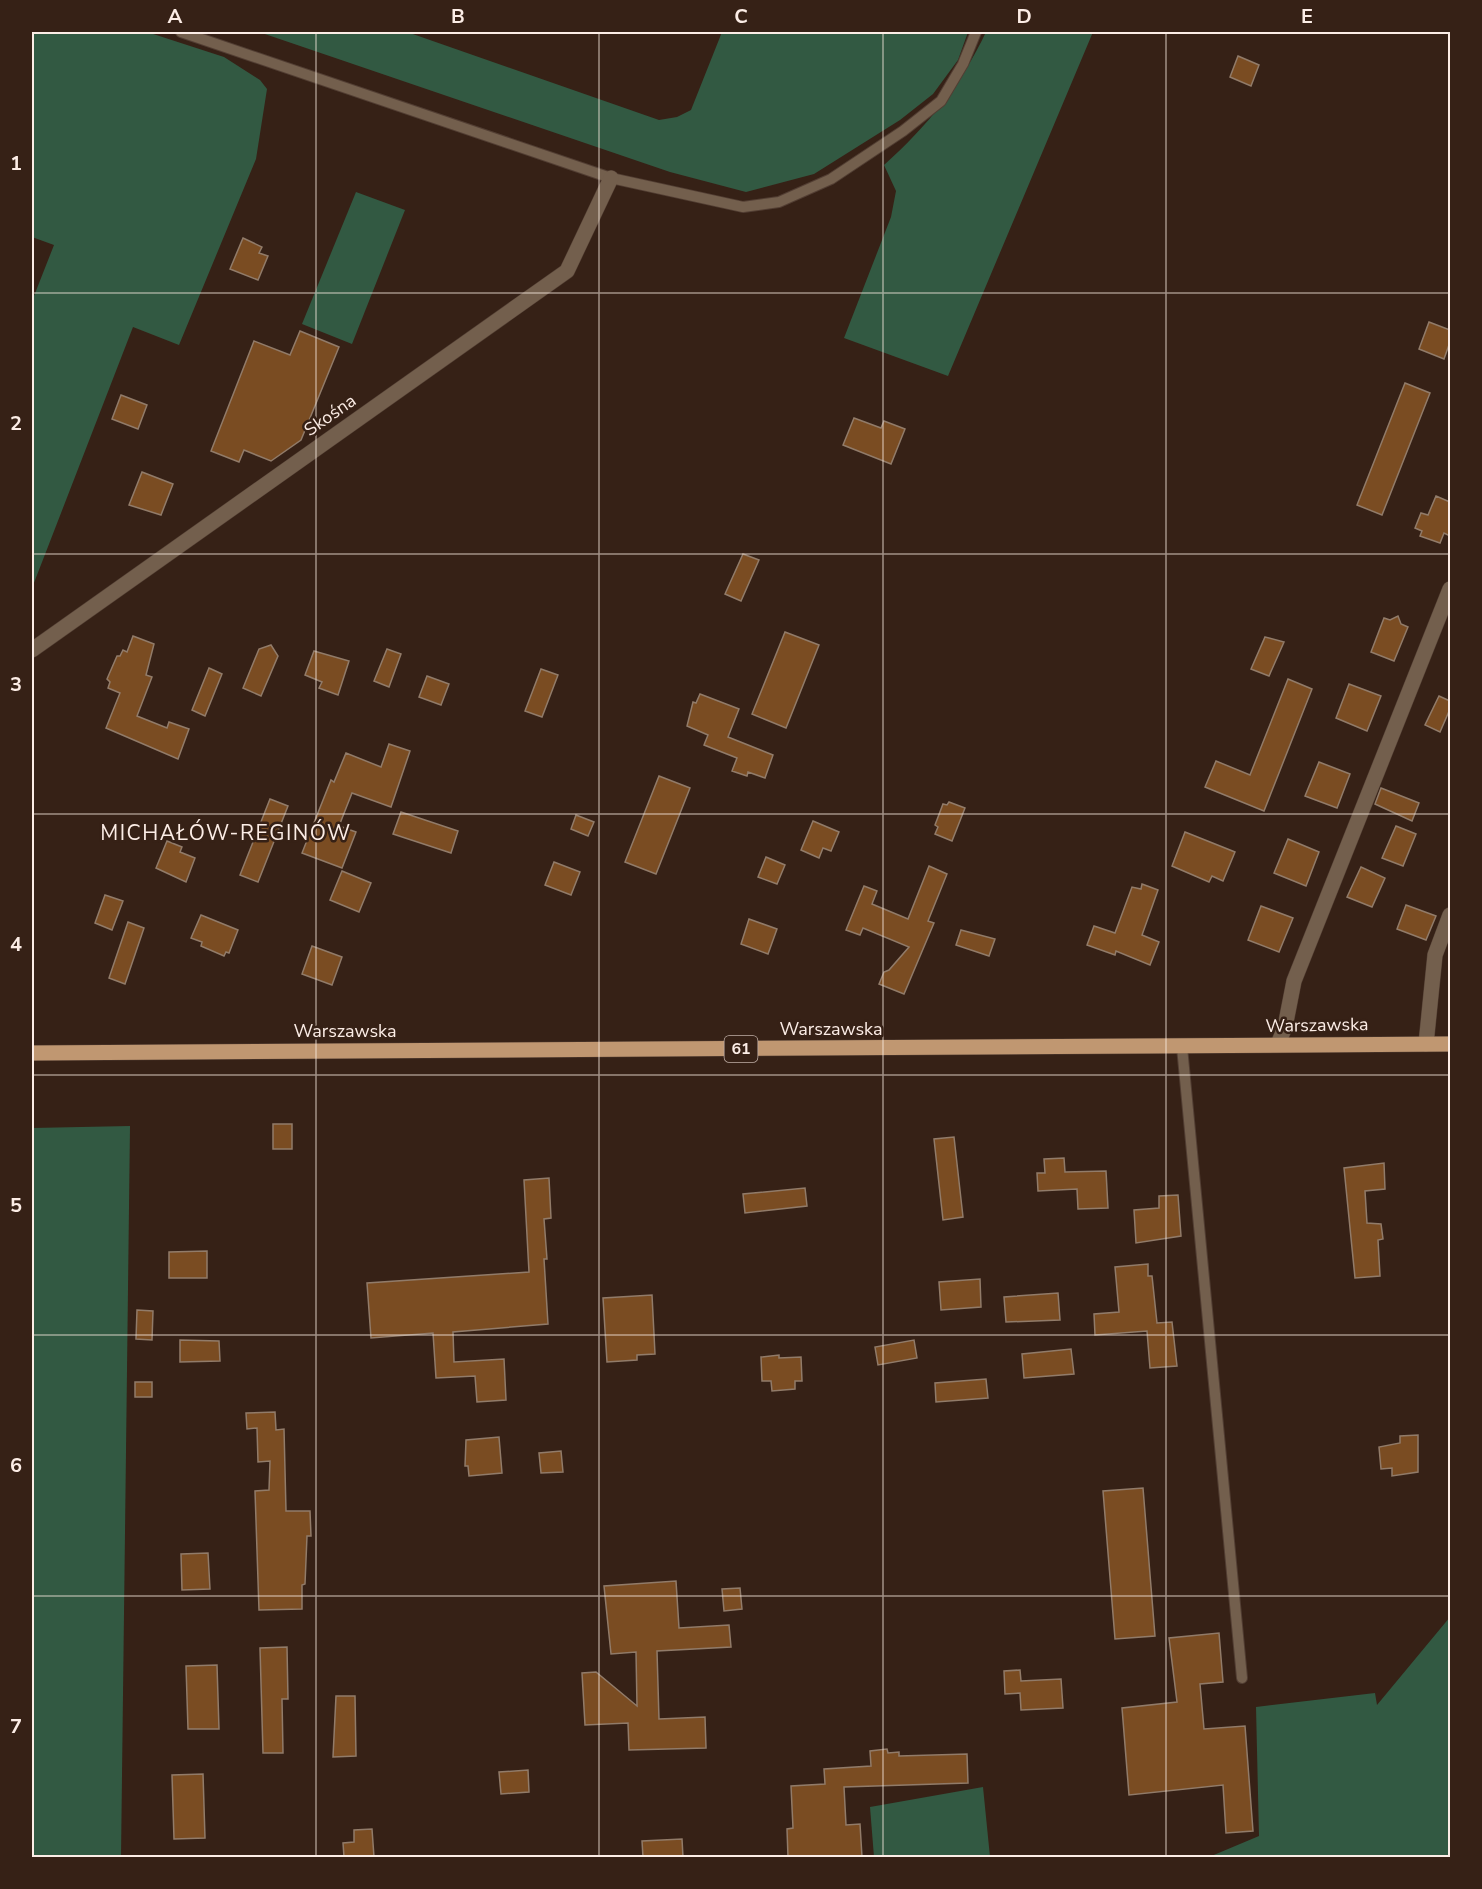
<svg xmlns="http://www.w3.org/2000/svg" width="1482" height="1889" viewBox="0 0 1482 1889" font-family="'Nunito Sans',sans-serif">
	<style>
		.green { fill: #325942 }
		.building { fill: #7a4c22; stroke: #917b69; stroke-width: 1.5 }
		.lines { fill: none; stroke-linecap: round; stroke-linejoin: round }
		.lane-casing { stroke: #523e33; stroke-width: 12 }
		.street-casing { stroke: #523e33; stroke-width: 16 }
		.primary-casing { stroke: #523e33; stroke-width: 16 }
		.lane { stroke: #735f4d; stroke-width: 10 }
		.street { stroke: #735f4d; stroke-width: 15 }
		.primary { stroke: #c09771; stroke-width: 15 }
		.grid { fill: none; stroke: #fcede6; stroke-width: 1.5; stroke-opacity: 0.55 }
		.labels { text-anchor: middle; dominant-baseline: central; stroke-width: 5; stroke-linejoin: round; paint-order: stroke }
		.shield { fill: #362116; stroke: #c1b0a8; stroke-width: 1.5 }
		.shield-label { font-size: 16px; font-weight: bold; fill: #fcede6 }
		.street-label { font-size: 18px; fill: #fcede6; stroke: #362116 }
		.quarter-label { font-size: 21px; letter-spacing: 1.5px; fill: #fcede6; stroke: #362116 }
		.neatline { fill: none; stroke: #fcede6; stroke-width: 2 }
		.grid-label { font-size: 20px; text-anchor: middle; font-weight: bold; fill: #fcede6 }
	</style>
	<rect width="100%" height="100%" fill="#362116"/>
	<g class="green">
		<polygon points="32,32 147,32 224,57 260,80 267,89 256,159 179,345 133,327 32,588 32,301 54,245 32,237"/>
		<polygon points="259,32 407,32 659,120 677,117 691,110 722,32 968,32 958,60 933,94 900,120 814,174 746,192 670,172"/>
		<path d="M986 32H1093L948 376 844 338 891 217 896 191 884 165C927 127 962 83 986 32Z"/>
		<polygon points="356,192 405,210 352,344 302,324"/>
		<polygon points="130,1126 121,1857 32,1857 32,1128"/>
		<polygon points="1450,1617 1450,1857 1209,1857 1259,1836 1256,1707 1375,1693 1377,1705"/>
		<polygon points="983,1787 990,1857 874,1857 870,1807"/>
	</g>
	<g class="building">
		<polygon points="1238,56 1259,65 1251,86 1230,77"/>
		<polygon points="243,238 262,247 259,253 268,256 258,280 230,269"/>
		<polygon points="1429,322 1450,330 1450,342 1444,359 1419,349"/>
		<polygon points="300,331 339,347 301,440 271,461 244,450 239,462 211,451 254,341 290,355"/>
		<polygon points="1405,383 1430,393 1382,515 1357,505"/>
		<polygon points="121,395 147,405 138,429 112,419"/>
		<polygon points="854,418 881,428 884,421 905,429 891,464 843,445"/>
		<polygon points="142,472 173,484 161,515 129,505"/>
		<polygon points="1436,496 1450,502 1450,536 1444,533 1440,543 1420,536 1422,531 1415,528 1421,513 1428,515"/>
		<polygon points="743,554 759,560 741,601 725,594"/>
		<polygon points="1398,616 1401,624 1408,627 1394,661 1371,652 1384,618 1390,620"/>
		<polygon points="785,632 819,645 786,728 752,714"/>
		<polygon points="133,636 154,644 146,675 152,677 137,716 167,728 169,722 189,729 178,759 106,728 120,693 108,688 110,682 107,679 117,656 120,656 123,650 127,652"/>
		<polygon points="1265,637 1284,642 1269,676 1251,669"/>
		<polygon points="271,645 278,656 261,696 243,688 259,649"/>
		<polygon points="387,649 401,654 389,687 374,681"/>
		<polygon points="314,651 349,661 338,695 319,688 322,682 305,675"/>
		<polygon points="209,668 222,674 205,716 192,710"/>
		<polygon points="541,669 558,675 542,717 525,711"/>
		<polygon points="427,676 449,684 441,705 419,697"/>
		<polygon points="1288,679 1312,689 1264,811 1205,787 1216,761 1250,775"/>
		<polygon points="1349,684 1381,696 1367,731 1336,718"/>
		<polygon points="700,694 739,709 728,737 773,755 765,778 748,772 747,776 732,771 737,758 704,745 708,735 687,726 693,702 696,703"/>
		<polygon points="1439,696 1450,701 1450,709 1440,732 1425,725"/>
		<polygon points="389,744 410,751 391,807 352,793 339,826 356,832 342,868 302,853 331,780 334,782 346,753 381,767"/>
		<polygon points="1319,762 1350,774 1337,808 1305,796"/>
		<polygon points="659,776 690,788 656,874 625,862"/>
		<polygon points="1381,788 1419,803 1412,821 1375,804"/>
		<polygon points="270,799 288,806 258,882 240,875"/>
		<polygon points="949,802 965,808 952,841 935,834 938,827 935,825 943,804 947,805"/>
		<polygon points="401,812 458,831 451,853 393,834"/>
		<polygon points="576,815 594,822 588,836 571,829"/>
		<polygon points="813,821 839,832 831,851 823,848 819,858 801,850"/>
		<polygon points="1396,826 1416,834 1403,866 1382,858"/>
		<polygon points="1185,832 1235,852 1223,881 1212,876 1209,882 1172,866"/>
		<polygon points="1288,839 1319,852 1306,886 1274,873"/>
		<polygon points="167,841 182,847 180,852 195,858 186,882 156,868"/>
		<polygon points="766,857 785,865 777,884 758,877"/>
		<polygon points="554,862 580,872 571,895 545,885"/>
		<polygon points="929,866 947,874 928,921 934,923 904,994 879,984 884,972 889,970 909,947 863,928 860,935 846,930 864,886 877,891 872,904 908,919"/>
		<polygon points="1361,867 1385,878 1372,907 1347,897"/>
		<polygon points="342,871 371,883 359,912 330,900"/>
		<polygon points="1142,884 1158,890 1142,935 1159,942 1150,965 1116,951 1115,955 1087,945 1094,926 1115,933 1132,887 1141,889"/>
		<polygon points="105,895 123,901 112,930 95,923"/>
		<polygon points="1406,905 1436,916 1426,940 1397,929"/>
		<polygon points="1261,906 1293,918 1279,952 1248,940"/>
		<polygon points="201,915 238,930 229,953 226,952 224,956 201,946 202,942 191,938"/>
		<polygon points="749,919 777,929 768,954 741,944"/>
		<polygon points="128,922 144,928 125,984 109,978"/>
		<polygon points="961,930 995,939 989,956 956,945"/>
		<polygon points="312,946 342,957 332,985 302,974"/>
		<rect x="273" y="1124" width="19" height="25"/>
		<polygon points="954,1137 963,1217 943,1220 934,1139"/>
		<polygon points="1064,1158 1065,1172 1106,1171 1108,1208 1078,1209 1077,1189 1038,1191 1037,1173 1045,1173 1044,1159"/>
		<polygon points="1384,1163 1385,1189 1365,1191 1367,1223 1381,1224 1383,1239 1378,1240 1380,1276 1355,1278 1344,1168"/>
		<polygon points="549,1178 551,1218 544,1219 547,1259 544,1259 548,1324 453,1332 454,1362 504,1359 506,1400 477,1402 475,1376 436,1378 433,1333 371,1338 367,1283 529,1272 524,1180"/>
		<polygon points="805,1188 807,1206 745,1213 743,1194"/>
		<polygon points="1178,1195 1181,1236 1136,1243 1134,1210 1159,1208 1159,1196"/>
		<polygon points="207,1251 207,1278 169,1278 169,1252"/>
		<polygon points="1148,1264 1148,1276 1152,1276 1157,1323 1172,1322 1177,1366 1150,1368 1147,1331 1095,1335 1094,1314 1119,1312 1115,1267"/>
		<polygon points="980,1279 981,1307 941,1310 939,1282"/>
		<polygon points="1058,1293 1060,1320 1006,1322 1004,1297"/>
		<polygon points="652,1295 655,1354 637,1355 637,1360 607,1362 603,1298"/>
		<polygon points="137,1310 153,1311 152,1340 136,1339"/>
		<polygon points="180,1340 219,1341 220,1361 180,1362"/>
		<polygon points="914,1340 917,1358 878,1365 875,1347"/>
		<polygon points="1071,1349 1074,1374 1024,1378 1022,1354"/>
		<polygon points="779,1355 779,1358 801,1357 802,1381 795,1381 795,1389 772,1391 771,1381 762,1381 761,1357"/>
		<polygon points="986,1379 988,1398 936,1402 935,1383"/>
		<rect x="135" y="1382" width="17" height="15"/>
		<polygon points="275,1412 276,1430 284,1429 286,1511 310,1511 311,1536 307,1536 305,1584 302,1585 302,1609 259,1610 255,1491 269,1490 270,1461 258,1462 257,1428 247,1429 246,1413"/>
		<polygon points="1418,1435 1418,1472 1392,1476 1392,1468 1381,1469 1379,1447 1400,1443 1400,1436"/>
		<polygon points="499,1437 502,1473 469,1476 468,1466 465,1466 466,1440"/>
		<polygon points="561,1451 563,1472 541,1473 539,1453"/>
		<polygon points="1143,1488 1155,1636 1115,1639 1103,1491"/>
		<polygon points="208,1553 210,1589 182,1590 181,1554"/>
		<polygon points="676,1581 679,1628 729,1625 731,1647 657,1651 659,1719 705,1717 706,1748 629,1750 628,1723 585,1725 582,1673 596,1672 637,1706 636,1652 611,1654 604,1586"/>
		<polygon points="740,1588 742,1609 724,1611 722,1589"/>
		<polygon points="1219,1633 1223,1682 1200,1684 1204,1729 1245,1726 1253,1831 1226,1833 1223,1785 1129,1795 1122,1708 1177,1702 1169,1638"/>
		<polygon points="287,1647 288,1699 282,1699 283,1753 263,1753 260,1648"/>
		<polygon points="217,1665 219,1729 188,1729 186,1666"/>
		<polygon points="1020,1670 1021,1681 1061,1679 1063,1708 1021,1710 1020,1693 1005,1694 1004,1671"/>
		<polygon points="336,1696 355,1696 356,1756 333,1757"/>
		<polygon points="887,1749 888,1753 899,1752 899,1756 967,1754 968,1783 844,1787 846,1825 860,1824 862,1857 788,1857 787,1829 793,1828 791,1786 825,1784 824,1769 871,1766 870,1751"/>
		<polygon points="528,1770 529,1792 501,1794 499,1772"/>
		<polygon points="203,1774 205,1838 174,1839 172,1775"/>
		<polygon points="372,1829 374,1857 344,1857 343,1843 354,1842 354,1830"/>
		<polygon points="682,1839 683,1857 643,1857 642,1841"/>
	</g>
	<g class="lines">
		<g class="lane-casing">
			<g id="lane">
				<polyline points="181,32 611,178 743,207 779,202 831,179 903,131 941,101 963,64 976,32"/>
				<polyline points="1182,1047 1242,1678"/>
			</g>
		</g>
		<g class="street-casing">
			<g id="street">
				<polyline points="32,650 567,271 611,178"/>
				<polyline points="1278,1044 1285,1027 1294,981 1450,589"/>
				<polyline points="1426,1044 1435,955 1450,915"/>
			</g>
		</g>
		<g class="primary-casing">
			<polyline id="primary" points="32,1053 1450,1044"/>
		</g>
		<use href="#lane" class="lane"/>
		<use href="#street" class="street"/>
		<use href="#primary" class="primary"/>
	</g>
	<path class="grid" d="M316 32V1858M599 32V1858M883 32V1858M1166 32V1858M32 293H1450M32 554H1450M32 814H1450M32 1075H1450M32 1335H1450M32 1596H1450"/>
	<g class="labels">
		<rect class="shield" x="724.5" y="1036" width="33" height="26" rx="4.5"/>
		<g class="shield-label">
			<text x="741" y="1049">61</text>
		</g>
		<g class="street-label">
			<text transform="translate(330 415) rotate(-35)">Skośna</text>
			<text transform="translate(1317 1025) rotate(-1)">Warszawska</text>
			<text x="831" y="1029">Warszawska</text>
			<text x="345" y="1031">Warszawska</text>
		</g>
		<g class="quarter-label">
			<text x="226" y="833">MICHAŁÓW-REGINÓW</text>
		</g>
	</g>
	<rect width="1482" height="1889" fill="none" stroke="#362116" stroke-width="66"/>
	<rect x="33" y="33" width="1416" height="1823" class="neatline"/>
	<g class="grid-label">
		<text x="175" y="23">A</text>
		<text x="458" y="23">B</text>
		<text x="741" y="23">C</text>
		<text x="1024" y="23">D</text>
		<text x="1307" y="23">E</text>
		<text x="16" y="170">1</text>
		<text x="16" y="430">2</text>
		<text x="16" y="691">3</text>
		<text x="16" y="951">4</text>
		<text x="16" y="1212">5</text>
		<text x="16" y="1472">6</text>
		<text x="16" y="1733">7</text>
	</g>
</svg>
